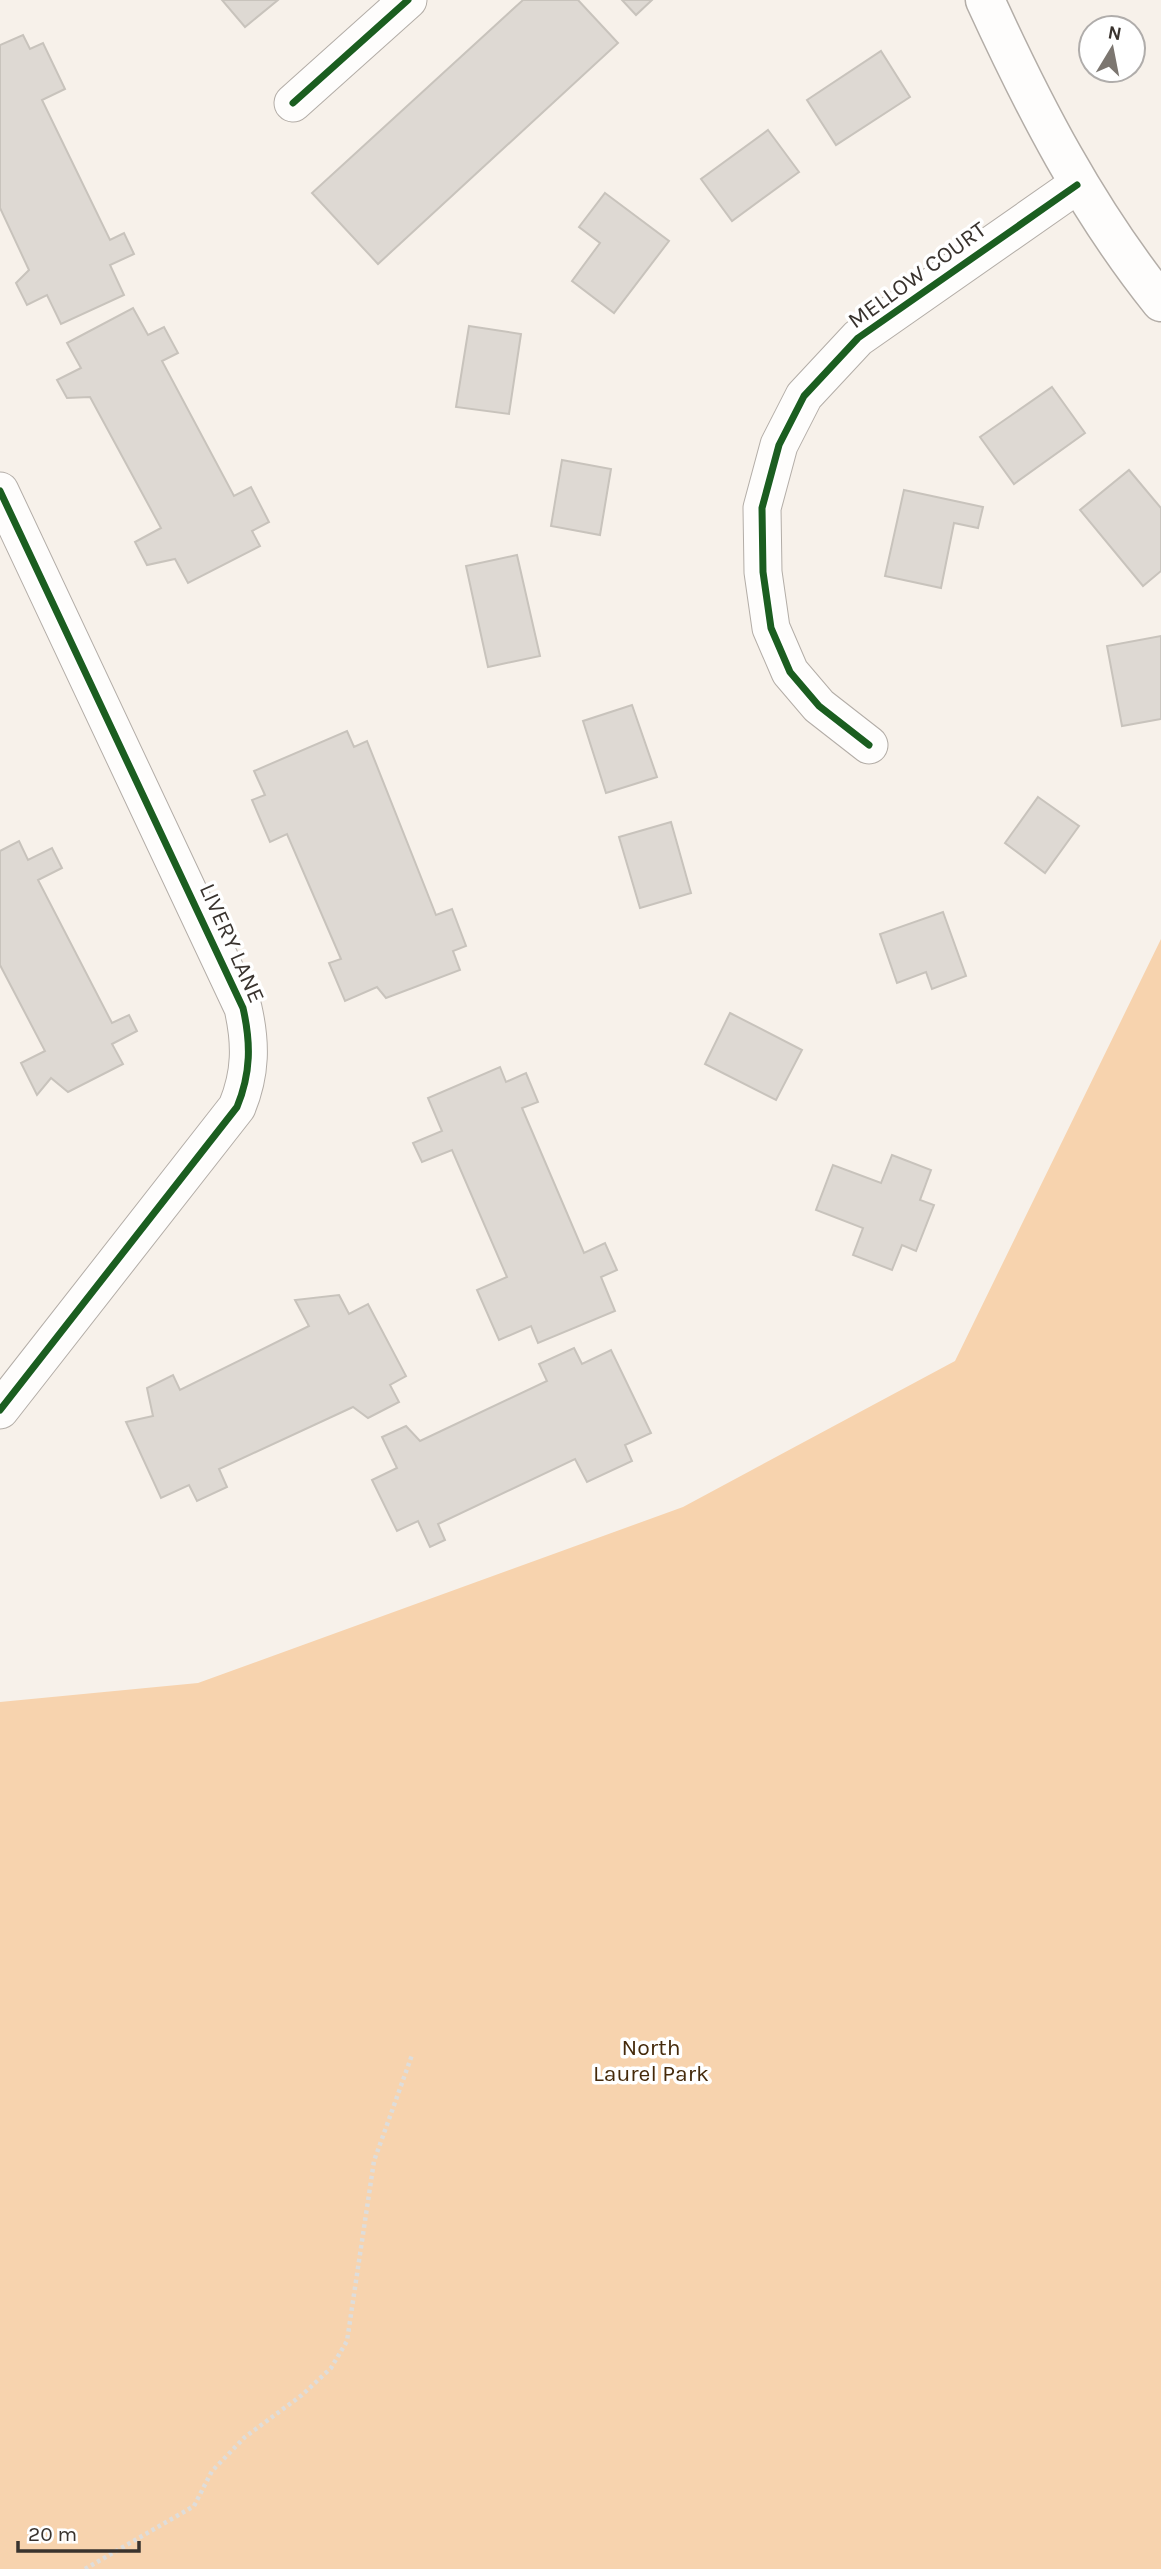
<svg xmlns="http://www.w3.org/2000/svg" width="1161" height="2569" viewBox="0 0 1161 2569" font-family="Karla,sans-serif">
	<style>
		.green { fill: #f7d3ae }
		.building { fill: #ded9d3; stroke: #c8c3bc; stroke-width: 2 }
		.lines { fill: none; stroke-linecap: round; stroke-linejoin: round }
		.minor-casing { stroke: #b3ada7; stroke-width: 39 }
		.tertiary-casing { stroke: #b3ada7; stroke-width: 41 }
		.path { stroke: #dedddb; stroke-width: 4.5; stroke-dasharray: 3.5 3.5; stroke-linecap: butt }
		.minor { stroke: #fefdfc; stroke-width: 37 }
		.tertiary { stroke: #fefdfc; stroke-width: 38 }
		.cycleway-casing { stroke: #fff; stroke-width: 11 }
		.cycleway { stroke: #1b5e20; stroke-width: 7 }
		.labels { text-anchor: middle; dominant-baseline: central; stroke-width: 7; stroke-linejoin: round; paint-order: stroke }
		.street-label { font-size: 23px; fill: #39332e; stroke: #fff }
		.park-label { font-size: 23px; fill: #452a0b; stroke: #fff }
	</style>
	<rect width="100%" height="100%" fill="#f7f1ea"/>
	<polygon class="green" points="1161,939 1161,2569 0,2569 0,1702 198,1683 683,1507 955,1361"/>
	<g class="building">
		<polygon points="222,0 278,0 245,27"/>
		<polygon points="523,0 578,0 618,43 378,264 312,193"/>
		<polygon points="622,0 652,0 636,15"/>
		<polygon points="23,35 30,49 43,43 65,89 42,100 110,240 124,233 134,254 110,265 124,295 61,324 47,295 27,305 16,283 29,270 0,208 0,45"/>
		<polygon points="881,51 910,97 836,145 807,100"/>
		<polygon points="768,130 799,172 732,221 701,179"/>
		<polygon points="605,193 669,241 614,313 572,281 600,243 579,227"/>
		<polygon points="133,308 148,335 164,327 178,353 162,361 234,496 251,487 269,522 252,531 260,546 188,583 175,559 147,565 135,542 161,528 90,397 67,398 57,380 81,368 67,343"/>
		<polygon points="469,326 521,334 509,414 456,407"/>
		<polygon points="1052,387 1085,433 1014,484 980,437"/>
		<polygon points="562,460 611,469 600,535 551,526"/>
		<polygon points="1129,470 1161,508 1161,571 1143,586 1080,510"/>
		<polygon points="904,490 983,507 978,528 954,523 941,588 885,576"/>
		<polygon points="517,555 540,656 488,667 466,566"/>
		<polygon points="1161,636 1161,719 1122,726 1107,646"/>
		<polygon points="632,705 657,777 606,793 583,721"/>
		<polygon points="347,731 354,747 367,741 436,915 452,909 466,946 453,951 460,970 386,998 377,987 345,1001 329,963 341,959 287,834 270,842 252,800 265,795 254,771"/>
		<polygon points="1038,797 1079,826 1045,873 1005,843"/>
		<polygon points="671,822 691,893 640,908 619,837"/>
		<polygon points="19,841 28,860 52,848 62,868 38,880 112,1023 129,1015 137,1031 112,1044 123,1064 68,1092 51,1078 37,1095 21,1063 45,1051 0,965 0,851"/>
		<polygon points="943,912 966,976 932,989 926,972 897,983 880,934"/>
		<polygon points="730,1013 802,1050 776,1100 705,1064"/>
		<polygon points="500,1067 506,1082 526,1073 538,1102 522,1108 584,1253 605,1243 617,1270 601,1277 615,1311 538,1343 531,1326 499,1340 477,1290 507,1277 452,1150 422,1162 413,1143 442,1131 428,1098"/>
		<polygon points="892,1155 931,1170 920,1200 934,1205 916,1251 902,1245 892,1270 853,1255 863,1228 816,1210 833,1165 881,1183"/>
		<polygon points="339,1295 349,1314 368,1304 406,1376 390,1385 399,1402 368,1418 353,1407 219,1469 227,1487 197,1501 189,1485 161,1498 126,1422 153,1416 147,1388 173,1375 180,1390 309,1326 295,1300"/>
		<polygon points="574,1348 582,1364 611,1350 651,1433 625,1445 632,1461 587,1482 575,1459 438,1524 445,1540 430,1547 418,1521 397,1531 372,1480 397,1468 382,1437 406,1426 420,1441 547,1381 539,1364"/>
	</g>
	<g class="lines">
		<g class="minor-casing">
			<g id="minor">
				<polyline points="293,103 408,0"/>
				<path d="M0 491 243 1008C251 1043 251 1073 237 1107L0 1410"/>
				<polyline points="869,745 819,706 790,672 771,628 763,572 762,508 779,445 804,396 858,338 1077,185"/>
			</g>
		</g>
		<g class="tertiary-casing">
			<path id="tertiary" d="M985 0C1034 107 1087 210 1161 302"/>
		</g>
		<polyline class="path" points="85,2569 194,2506 212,2471 245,2437 302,2395 331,2368 347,2341 374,2161 412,2055"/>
		<use href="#minor" class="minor"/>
		<use href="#tertiary" class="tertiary"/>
		<g class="cycleway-casing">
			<g id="cycleway">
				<polyline points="293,103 408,0"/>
				<path d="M0 491 243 1008C251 1043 251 1073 237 1107L0 1410"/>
				<polyline points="869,745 819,706 790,672 771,628 763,572 762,508 779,445 804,396 858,338 1077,185"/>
			</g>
		</g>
		<use href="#cycleway" class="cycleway"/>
	</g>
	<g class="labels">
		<g class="street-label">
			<text transform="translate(917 275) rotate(-36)">MELLOW COURT</text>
			<text transform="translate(232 943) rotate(66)">LIVERY LANE</text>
		</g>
		<g class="park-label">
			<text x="651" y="2047">North<tspan x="651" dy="26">Laurel Park</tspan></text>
		</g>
	</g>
	<g transform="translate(1112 49) rotate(10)"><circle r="33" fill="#ffffff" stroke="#b0adab" stroke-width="2"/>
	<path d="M0-5L12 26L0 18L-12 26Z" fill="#7c7670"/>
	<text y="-10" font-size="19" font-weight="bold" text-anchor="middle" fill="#39332e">N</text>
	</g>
	<path d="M18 2541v10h121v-10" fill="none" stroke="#39332e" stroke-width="3.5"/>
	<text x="28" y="2541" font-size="21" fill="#39332e" stroke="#ffffff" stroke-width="5" paint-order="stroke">20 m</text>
</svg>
